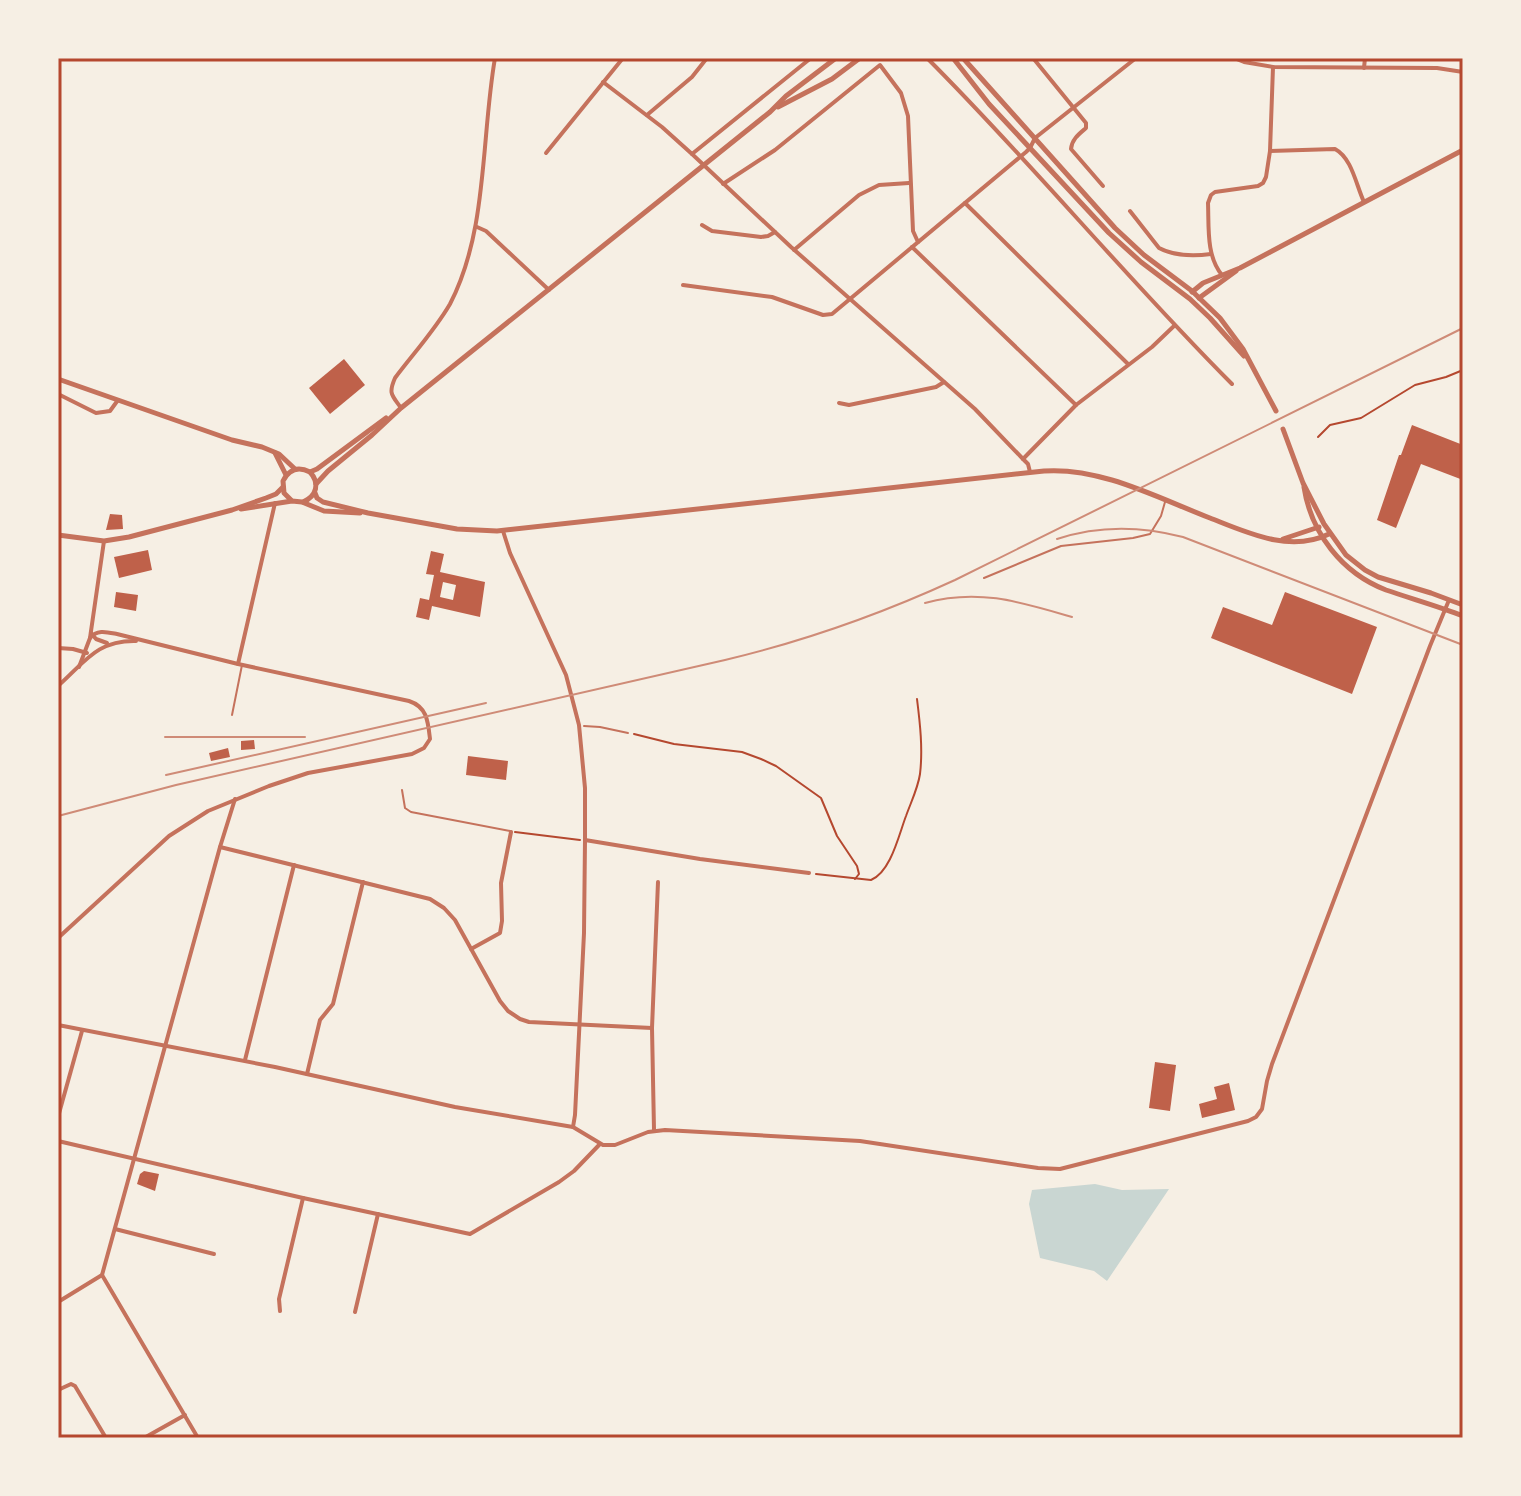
<svg xmlns="http://www.w3.org/2000/svg" width="1521" height="1496" viewBox="0 0 1521 1496" font-family="'Archivo Narrow',sans-serif">
	<style>
		.water { fill: #c9d6d2 }
		.building { fill: #bf614a; fill-rule: evenodd }
		.lines { fill: none; stroke-linecap: round; stroke-linejoin: round }
		.path { stroke: #b5482f; stroke-width: 2 }
		.service { stroke: #c5725c; stroke-width: 2 }
		.minor { stroke: #c5725c; stroke-width: 4 }
		.tertiary { stroke: #c5725c; stroke-width: 5 }
		.rail { stroke: #cf8b77; stroke-width: 2 }
		.neatline { fill: none; stroke: #b5482f; stroke-width: 3 }
	</style>
	<rect width="100%" height="100%" fill="#f6efe4"/>
	<polygon class="water" points="1095,1184 1122,1190 1169,1189 1107,1281 1094,1271 1040,1258 1029,1204 1032,1190"/>
	<g class="building">
		<polygon points="344,359 365,385 330,414 309,388"/>
		<polygon points="1412,425 1463,445 1463,480 1421,464 1396,528 1377,520 1399,455 1401,455"/>
		<polygon points="110,514 122,515 123,529 106,530"/>
		<polygon points="148,550 152,570 119,578 114,557"/>
		<path d="M431 551 444 554 440 572 485 582 480 617 432 606 429 620 416 617 420 598 429 600 434 575 426 574ZM443 582 456 585 453 600 440 597Z"/>
		<polygon points="116,592 138,595 136,611 114,607"/>
		<polygon points="1285,592 1377,627 1352,694 1211,638 1223,607 1272,625"/>
		<polygon points="254,740 255,749 241,750 241,741"/>
		<polygon points="228,748 230,757 211,761 209,753"/>
		<polygon points="468,756 508,761 506,780 466,775"/>
		<polygon points="1155,1062 1176,1065 1170,1111 1149,1108"/>
		<polygon points="1229,1083 1235,1110 1202,1118 1199,1104 1217,1099 1214,1087"/>
		<polygon points="144,1171 159,1174 155,1191 137,1184 140,1174"/>
	</g>
	<g class="lines">
		<g class="path">
			<polyline points="1318,437 1330,425 1361,418 1415,385 1446,377 1463,370"/>
			<polyline points="634,734 674,744 742,752 761,759 776,766 821,798 837,836 857,866 859,874 855,879"/>
			<polyline points="515,832 580,840"/>
			<path d="M816 874 871 880C891 872 899 834 906 816 911 802 918 788 920 774 923 749 920 723 917 699"/>
		</g>
		<g class="service">
			<polyline points="984,578 1061,546 1133,538 1150,534 1161,516 1165,502"/>
			<polyline points="232,715 242,665"/>
			<polyline points="584,726 600,727 628,733"/>
			<polyline points="402,790 405,808 411,812 510,831"/>
		</g>
		<g class="minor">
			<path d="M927 58C1032 163 1127 279 1232 384"/>
			<path d="M1033 58 1086 123V128C1079 134 1072 139 1071 149L1103 186"/>
			<polyline points="1234,58 1244,62 1273,67 1437,68 1463,72"/>
			<polyline points="1364,68 1365,58"/>
			<polyline points="603,82 662,127 692,154 791,247 975,409 1023,459 1028,464 1030,472"/>
			<polyline points="647,115 692,77 707,58"/>
			<path d="M1270 151 1335 149C1352 158 1356 185 1364 202"/>
			<polyline points="546,153 623,58"/>
			<polyline points="692,154 811,58"/>
			<polyline points="723,184 775,150 880,65 901,93 908,116 913,231 918,242"/>
			<polyline points="965,203 1128,364"/>
			<path d="M1130 211 1159 248C1174 256 1195 256 1211 254"/>
			<polyline points="702,225 712,231 761,237 768,236 775,232"/>
			<polyline points="477,227 486,231 549,290"/>
			<polyline points="912,247 1076,405"/>
			<polyline points="794,250 859,195 879,185 909,183"/>
			<path d="M1222 275C1206 256 1209 227 1208 203L1211 195 1215 192 1258 186 1263 183 1266 177 1270 151 1273 67"/>
			<polyline points="683,285 772,297 823,315 832,314 1026,152 1030,148 1035,138 1136,58"/>
			<polyline points="58,394 96,413 110,411 118,400"/>
			<polyline points="839,403 849,405 936,387 944,382"/>
			<path d="M401 408C392 395 388 394 395 378 413 354 435 330 450 304 488 231 481 138 495 58"/>
			<polyline points="1023,459 1076,405 1152,347 1174,326"/>
			<polyline points="503,531 510,553 566,675 579,725 585,788 585,840 584,933 575,1115 573,1127"/>
			<polyline points="91,633 96,639 107,643"/>
			<polyline points="58,648 73,649 87,653"/>
			<polyline points="238,664 275,503"/>
			<polyline points="79,667 90,638 104,541"/>
			<path d="M58 686C85 662 97 640 136 641"/>
			<polyline points="585,840 700,859 809,873"/>
			<polyline points="220,847 430,899 444,908 455,920 500,1001 508,1011 520,1019 529,1022 652,1028"/>
			<path d="M58 938 169 836 208 811 269 786 308 773 412 754 424 748 430 739C428 721 427 707 409 701L238 664 117 634C107 632 97 629 90 638"/>
			<polyline points="471,949 500,933 502,921 501,883 511,832"/>
			<polyline points="58,1025 275,1067 455,1107 573,1127 603,1145 615,1145 648,1132 665,1130 860,1141 1038,1168 1060,1169 1248,1121 1256,1117 1262,1109 1267,1081 1272,1064 1430,646 1449,600"/>
			<polyline points="245,1060 294,865"/>
			<polyline points="307,1074 320,1020 333,1004 363,882"/>
			<polyline points="58,1117 82,1031"/>
			<polyline points="654,1130 652,1028 658,882"/>
			<polyline points="58,1141 303,1198 470,1234 559,1182 574,1171 600,1144"/>
			<polyline points="115,1229 214,1254"/>
			<polyline points="102,1275 198,1438"/>
			<polyline points="58,1302 102,1275 220,847 235,799"/>
			<polyline points="280,1311 279,1299 303,1198"/>
			<polyline points="355,1312 378,1214"/>
			<polyline points="58,1390 71,1384 75,1386 106,1438"/>
			<polyline points="144,1438 185,1415"/>
		</g>
		<g class="tertiary">
			<polyline points="953,58 989,104 1109,233 1141,262 1190,299 1210,318 1244,356"/>
			<polyline points="963,58 1115,228 1144,255 1192,291 1220,318 1243,349 1276,411"/>
			<polyline points="778,107 832,79 860,58"/>
			<polyline points="1192,292 1203,283 1240,268 1463,150"/>
			<polyline points="1199,298 1236,271"/>
			<polyline points="58,379 232,440 262,447 279,454 295,469"/>
			<polyline points="1283,429 1303,483 1324,524 1346,555 1365,570 1378,577 1431,593 1463,605"/>
			<polyline points="275,453 286,475"/>
			<polyline points="310,472 317,469 386,418"/>
			<polyline points="316,484 328,471 372,435 401,408 770,112 786,96 836,58"/>
			<path d="M1304 487C1311 533 1342 573 1386 590 1412 599 1438 606 1463 616"/>
			<path d="M315 493 317 498 323 502 368 513 457 529 497 531 1044 471C1101 467 1158 498 1210 518 1248 533 1290 553 1329 534"/>
			<path d="M291 500 284 493 283 481C289 469 298 466 310 472 320 483 317 496 303 502"/>
			<polyline points="241,509 292,501 302,502 324,511 360,513"/>
			<polyline points="58,535 104,541 129,537 232,510 266,498 276,494 283,487"/>
			<polyline points="1283,539 1319,527"/>
		</g>
		<g class="rail">
			<path d="M1057 539C1099 525 1141 526 1183 537L1463 645"/>
			<path d="M925 603C978 588 1021 602 1072 617"/>
			<polyline points="165,737 305,737"/>
			<polyline points="166,775 486,703"/>
			<path d="M58 816 176 785 725 660C805 641 881 614 955 580L1463 328"/>
		</g>
	</g>
	<rect width="1521" height="1496" fill="none" stroke="#f6efe4" stroke-width="120"/>
	<rect x="60" y="60" width="1401" height="1376" class="neatline"/>
</svg>
